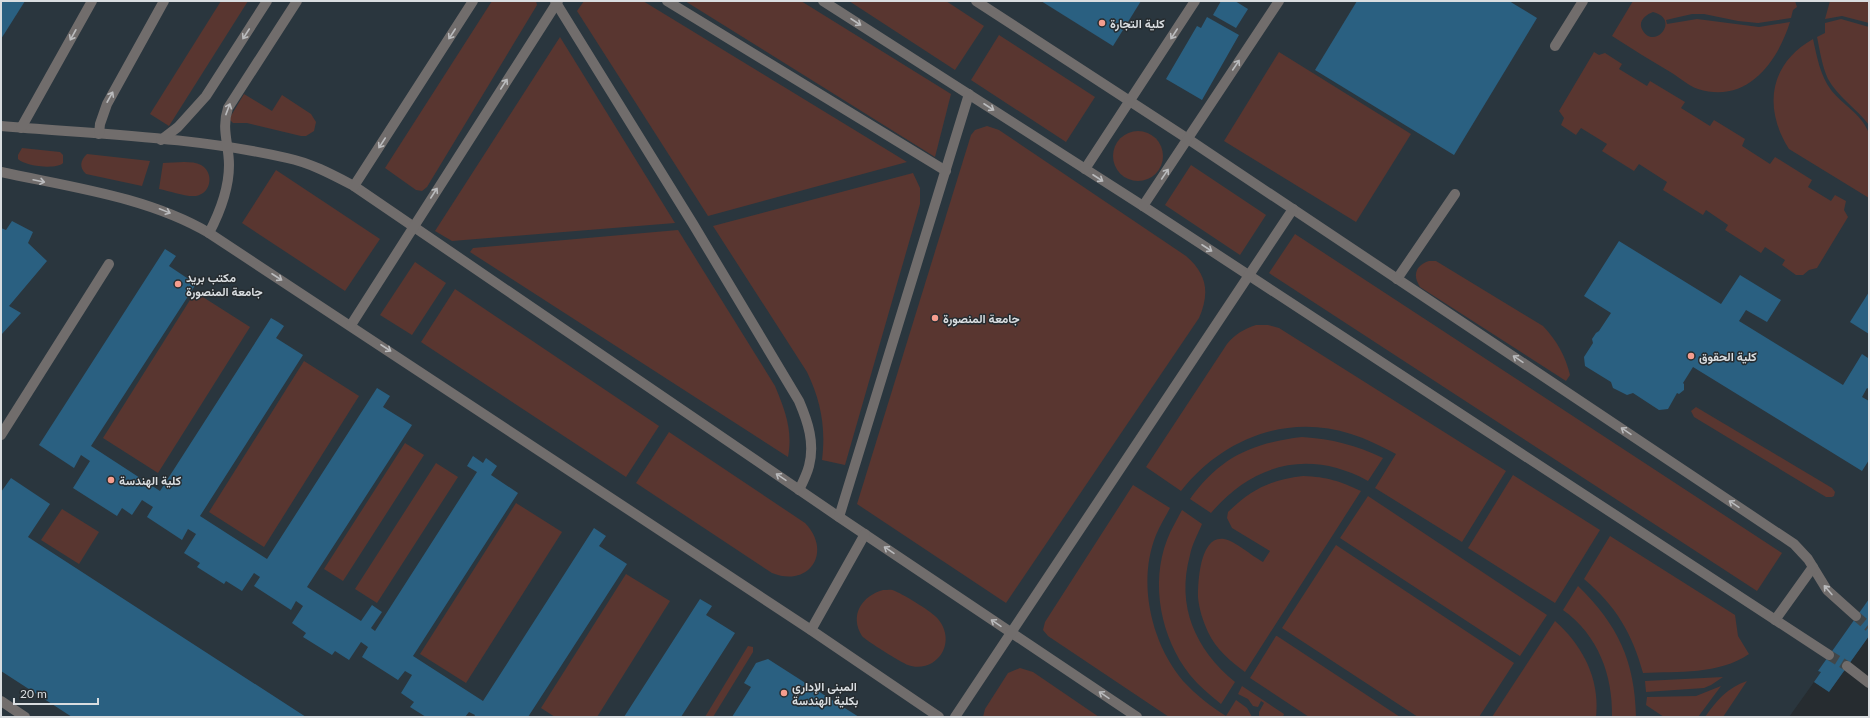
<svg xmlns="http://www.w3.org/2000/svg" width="1870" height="718" viewBox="0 0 1870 718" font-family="Lato,Vazirmatn,sans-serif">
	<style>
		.built { fill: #2a363e }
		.green { fill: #593630; fill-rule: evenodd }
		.building { fill: #2a6081 }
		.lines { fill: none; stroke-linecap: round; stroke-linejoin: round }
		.minor-tunnel { stroke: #41474a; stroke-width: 10; stroke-dasharray: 10 5; stroke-linecap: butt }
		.minor { stroke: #716d6c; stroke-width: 10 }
		.oneway { stroke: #babbbd }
		.poi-dot { fill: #f59d8e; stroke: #262c30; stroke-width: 1.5 }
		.labels { text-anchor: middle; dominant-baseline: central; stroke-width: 3; stroke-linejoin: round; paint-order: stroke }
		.poi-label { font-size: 12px; font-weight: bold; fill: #d9dde0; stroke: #262c30; text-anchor: start }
	</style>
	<rect width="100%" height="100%" fill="#262c30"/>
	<polygon class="built" points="1,1 1869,1 1869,636 1829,692 1814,682 1789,717 1,717"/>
	<g class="green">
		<polygon points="221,1 248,1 169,126 150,114"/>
		<polygon points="492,1 536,1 537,5 427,187 422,191 416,190 385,168"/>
		<polygon points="584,1 643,1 907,162 708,216 577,11"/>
		<polygon points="685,1 801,1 951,94 935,157"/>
		<polygon points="849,1 946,1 984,26 955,70"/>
		<path d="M1633 1H1795L1797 7 1793 10 1791 18 1758 23 1738 21 1704 14H1692L1666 20 1667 24 1697 19 1759 27 1790 22C1777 63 1747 104 1698 89 1689 86 1680 78 1672 73 1652 61 1632 49 1612 36ZM1653 12C1681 19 1655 50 1643 31 1637 22 1645 15 1653 12Z"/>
		<polygon points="1830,1 1869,1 1869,23 1842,16 1825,19"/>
		<path d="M1841 19 1869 27V125C1857 109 1838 97 1828 79 1822 66 1820 51 1817 37L1825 33V23Z"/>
		<polygon points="999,35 1095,97 1066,142 971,80"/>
		<polygon points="560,37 675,223 452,241 435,231"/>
		<path d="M1813 39C1817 57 1820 75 1831 90 1842 104 1861 114 1868 131 1870 139 1869 186 1869 198L1789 149C1763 108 1769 64 1813 39Z"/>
		<polygon points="1279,52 1411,134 1356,222 1224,141"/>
		<polygon points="1594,52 1599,55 1605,53 1622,64 1619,69 1647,86 1650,81 1685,102 1681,108 1710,126 1714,120 1745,139 1742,146 1770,164 1775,157 1812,180 1808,187 1831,201 1835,195 1846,201 1844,210 1848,217 1817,268 1809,270 1803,275 1796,275 1782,265 1785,260 1765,247 1761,253 1725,230 1728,225 1706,210 1703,215 1663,190 1667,182 1639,164 1634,171 1602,151 1607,144 1581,128 1576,135 1561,125 1564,118 1559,111"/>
		<polygon points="244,94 272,111 282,95 311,114 316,122 314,131 306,136 301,136 247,123 233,123 229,119"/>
		<path d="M987 126 999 130 1186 256C1207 274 1210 293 1199 318L1006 603 857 504 971 135 975 130Z"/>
		<circle cx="1138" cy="156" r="25"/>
		<path d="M22 148 60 152 63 155V163C56 170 24 166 18 159V155Z"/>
		<path d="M87 154 150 161 142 186 86 174C79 167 80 161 87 154Z"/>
		<path d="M163 163C174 163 191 160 201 165 214 172 212 193 196 196 185 197 170 191 159 189Z"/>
		<polygon points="1191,165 1266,215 1240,255 1165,205"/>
		<polygon points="276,170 380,239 345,291 242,223"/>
		<path d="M913 173 920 188V204L845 465 822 460C826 428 821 401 807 372L713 226Z"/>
		<path d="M678 230 775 386C785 410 793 431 788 457L470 252 473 248Z"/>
		<polygon points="1295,234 1782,553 1757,591 1269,273"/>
		<path d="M1429 261H1436L1543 326C1557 341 1565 355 1570 375L1566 381 1420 287C1412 275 1416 265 1429 261Z"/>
		<polygon points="415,262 446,283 412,335 380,315"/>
		<polygon points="455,289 659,426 626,477 421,342"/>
		<polygon points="195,292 250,327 158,473 103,438"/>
		<path d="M1256 325H1268L1279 328 1506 471 1462 542 1375 488 1396 454C1381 446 1367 439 1351 434 1287 413 1222 439 1181 491L1146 467 1227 344C1235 334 1244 329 1256 325Z"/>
		<polygon points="304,361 359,396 264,547 209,512"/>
		<polygon points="1696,407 1832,488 1835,492 1834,496 1832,497 1826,497 1694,417 1691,411"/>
		<path d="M669 432 805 523C833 552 809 588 772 573L636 483Z"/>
		<path d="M1302 437C1332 439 1356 445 1383 458L1368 481C1310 449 1253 463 1211 513L1190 499C1220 457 1252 443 1302 437Z"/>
		<polygon points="405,443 424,455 343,581 324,569"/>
		<polygon points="436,463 458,477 377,603 355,589"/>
		<polygon points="1513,475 1600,530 1555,603 1468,548"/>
		<path d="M1303 476C1328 477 1339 481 1361 491L1245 672C1230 661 1216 649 1208 632 1203 621 1199 609 1198 597 1198 581 1200 535 1224 539 1235 541 1252 556 1263 562L1270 551 1232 528 1227 518 1228 512C1252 489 1270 480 1303 476Z"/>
		<path d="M1133 485 1170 508C1166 516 1160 525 1156 535 1137 582 1151 643 1183 681 1196 695 1210 706 1226 716L1236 700 1247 708 1252 717H1169L1048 636 1043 630 1045 622Z"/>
		<polygon points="1368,496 1547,615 1520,656 1340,538"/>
		<polygon points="516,503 562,532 466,683 420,654"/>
		<polygon points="62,509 99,532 79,564 41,540"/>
		<path d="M1182 510 1202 524C1198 534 1192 544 1190 555 1176 606 1195 649 1235 682L1221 704C1210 695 1199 686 1190 675 1161 638 1150 584 1167 540 1171 529 1177 520 1182 510Z"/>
		<path d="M1610 536 1735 615 1738 636 1749 654C1718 675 1679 671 1643 673 1632 633 1616 606 1584 579Z"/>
		<polygon points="1336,545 1514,663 1479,717 1418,717 1282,628"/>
		<polygon points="626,574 670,601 597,717 555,717 541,708"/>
		<path d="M1578 586C1618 625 1635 661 1636 717H1612C1613 675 1598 635 1563 610Z"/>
		<path d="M883 590C887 590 892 589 895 591 904 595 933 612 938 619 950 633 948 653 932 663 926 667 915 668 908 665 902 663 865 640 862 636 849 615 862 596 883 590Z"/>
		<path d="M1555 621C1583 646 1600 679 1596 717H1492Z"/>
		<polygon points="1276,636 1277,636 1400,717 1309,717 1250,678"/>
		<polygon points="748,646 753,647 753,652 713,717 705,717"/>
		<polygon points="1020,668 1033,672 1099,717 983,717 985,709 1008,673"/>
		<polygon points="1723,677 1711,685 1704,688 1646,692 1645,681"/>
		<path d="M1747 681 1723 717H1705C1717 700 1727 688 1747 681Z"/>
		<polygon points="1242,686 1284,714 1283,717 1259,717 1259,712 1264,703 1261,701 1258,707 1253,706 1248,699 1238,694"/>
		<polygon points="1721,686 1698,717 1664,717 1646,705 1647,697 1696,696"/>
	</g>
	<g class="building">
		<polygon points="1,1 25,1 1,39"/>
		<polygon points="1041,1 1141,1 1113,46"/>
		<polygon points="1221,1 1235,1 1248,9 1236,28 1213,15"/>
		<polygon points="1357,1 1509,1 1537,18 1454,155 1315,70"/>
		<polygon points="1207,17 1239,35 1202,100 1166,79 1197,26 1201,28"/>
		<polygon points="12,221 33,232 28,243 47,261 9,306 21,313 1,335 1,228 6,230"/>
		<polygon points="1619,241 1721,304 1740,275 1781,300 1767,322 1746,310 1739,321 1843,385 1862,354 1868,358 1869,356 1869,389 1867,388 1862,397 1869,401 1869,460 1862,471 1693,367 1683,383 1684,384 1684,390 1679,394 1677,393 1668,409 1659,410 1633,393 1627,395 1613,388 1611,382 1585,366 1584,357 1593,343 1592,339 1596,333 1599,331 1611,313 1584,296"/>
		<polygon points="165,249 176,256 169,266 196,284 91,446 160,491 271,318 278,322 284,326 276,338 303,355 200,516 267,559 377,388 390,396 383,407 412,425 307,587 361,621 372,605 382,612 371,628 375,631 477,472 467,466 473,456 483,463 486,458 497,466 491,475 518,493 413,656 483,701 594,528 606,536 599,546 627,564 528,717 474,717 475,715 469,712 465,717 426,717 410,707 414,702 401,693 412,675 405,671 398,680 362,657 368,647 361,642 349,660 335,651 332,655 303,637 306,633 292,623 303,606 296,601 291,610 254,586 260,577 254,573 242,591 226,581 224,584 197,567 200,563 184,553 196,534 188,529 182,540 147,517 153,507 142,500 132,515 122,508 117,516 73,488 90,461 81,455 74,468 39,445"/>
		<polygon points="1869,292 1869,334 1850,322"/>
		<polygon points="11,478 50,504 28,537 306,717 72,717 1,671 1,492"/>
		<polygon points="700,599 712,606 706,615 735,633 681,717 624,717"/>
		<polygon points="1869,599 1869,636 1829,692 1814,682 1821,672 1818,671"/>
		<polygon points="768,659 832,700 859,717 732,717 751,687 744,683 756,663"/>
	</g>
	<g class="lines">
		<g class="minor-tunnel">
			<polyline points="1856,616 1869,627"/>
			<polyline points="1829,655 1847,666"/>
		</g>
		<g class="minor">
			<path d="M555 1 693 224 799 401C808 422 815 443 809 466 807 474 803 482 799 490"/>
			<polyline points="667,1 946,171"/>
			<polyline points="823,1 1143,206 1829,655"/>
			<polyline points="976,1 1188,139 1794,544 1808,559 1827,590 1856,616"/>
			<polyline points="1555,46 1583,1"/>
			<path d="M1 126C95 134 196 137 287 158 311 163 333 175 354 186L839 517 1137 717"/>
			<polyline points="21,128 92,1"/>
			<polyline points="99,134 100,124 107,104 164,1"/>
			<polyline points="161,140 178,127 206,96 267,1"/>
			<polyline points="1085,169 1195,1"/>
			<path d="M1 172C70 187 148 197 209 233L811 630 939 717"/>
			<polyline points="354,186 473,1"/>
			<polyline points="1143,206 1279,1"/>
			<path d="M209 233C220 212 229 189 229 165 229 144 221 129 228 108L297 1"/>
			<polyline points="1397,279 1455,194"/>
			<polyline points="351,325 558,1"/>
			<polyline points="1,435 109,264"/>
			<polyline points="839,517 969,94"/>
			<polyline points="1775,620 1813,567"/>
			<polyline points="811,630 865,534"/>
			<polyline points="1847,666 1869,683"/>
			<polyline points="1,701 25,717"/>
			<polyline points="955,717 1293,209"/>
		</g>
	</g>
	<defs><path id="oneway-shaft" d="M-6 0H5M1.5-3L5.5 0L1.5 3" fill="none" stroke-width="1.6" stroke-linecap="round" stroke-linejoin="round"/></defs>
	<g class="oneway">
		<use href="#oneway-shaft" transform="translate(856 22) rotate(33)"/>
		<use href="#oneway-shaft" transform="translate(246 34) rotate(123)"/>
		<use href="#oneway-shaft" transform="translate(452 34) rotate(123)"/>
		<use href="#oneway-shaft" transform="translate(1174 34) rotate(123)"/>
		<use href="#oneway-shaft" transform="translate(73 35) rotate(119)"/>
		<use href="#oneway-shaft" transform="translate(1236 65) rotate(-56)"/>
		<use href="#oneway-shaft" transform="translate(504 84) rotate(-57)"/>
		<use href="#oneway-shaft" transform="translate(110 97) rotate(-61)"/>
		<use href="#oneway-shaft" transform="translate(989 107) rotate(33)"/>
		<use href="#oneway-shaft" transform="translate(228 109) rotate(-69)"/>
		<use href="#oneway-shaft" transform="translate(382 143) rotate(123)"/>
		<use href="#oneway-shaft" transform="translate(1165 174) rotate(-56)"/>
		<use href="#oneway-shaft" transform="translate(1098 178) rotate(33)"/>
		<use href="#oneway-shaft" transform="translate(39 181) rotate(12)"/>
		<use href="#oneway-shaft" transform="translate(434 193) rotate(-57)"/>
		<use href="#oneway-shaft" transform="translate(165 211) rotate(22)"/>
		<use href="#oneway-shaft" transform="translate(1207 248) rotate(33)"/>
		<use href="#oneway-shaft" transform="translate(277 277) rotate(33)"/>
		<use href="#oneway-shaft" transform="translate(386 348) rotate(33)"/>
		<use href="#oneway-shaft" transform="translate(1518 359) rotate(-146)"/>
		<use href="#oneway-shaft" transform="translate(1626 431) rotate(-146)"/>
		<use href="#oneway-shaft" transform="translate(781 477) rotate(-146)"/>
		<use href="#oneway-shaft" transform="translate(1734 504) rotate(-146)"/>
		<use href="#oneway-shaft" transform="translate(889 550) rotate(-146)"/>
		<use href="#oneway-shaft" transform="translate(1828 590) rotate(-131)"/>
		<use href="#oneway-shaft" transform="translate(996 623) rotate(-146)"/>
		<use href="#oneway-shaft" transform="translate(1104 695) rotate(-146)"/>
	</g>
	<g class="poi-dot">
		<circle cx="1102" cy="23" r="4"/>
		<circle cx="178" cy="284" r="4"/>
		<circle cx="935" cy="318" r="4"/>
		<circle cx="1691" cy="356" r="4"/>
		<circle cx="111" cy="480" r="4"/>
		<circle cx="784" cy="693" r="4"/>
	</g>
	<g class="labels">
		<g class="poi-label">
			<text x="1110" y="23">كلية التجارة</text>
			<text x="186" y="277">مكتب بريد<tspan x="186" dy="14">جامعة المنصورة</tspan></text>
			<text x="943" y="318">جامعة المنصورة</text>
			<text x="1699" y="356">كلية الحقوق</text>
			<text x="119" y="480">كلية الهندسة</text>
			<text x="792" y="686">المبنى الإداري<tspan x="792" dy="14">بكلية الهندسة</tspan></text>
		</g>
	</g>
	<rect width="1870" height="718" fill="none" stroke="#d9dde0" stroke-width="4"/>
	<path d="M14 698v6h84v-6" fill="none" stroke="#d9dde0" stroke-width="2"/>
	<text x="20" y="698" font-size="12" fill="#d9dde0" stroke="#262c30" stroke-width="3" paint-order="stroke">20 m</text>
</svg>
